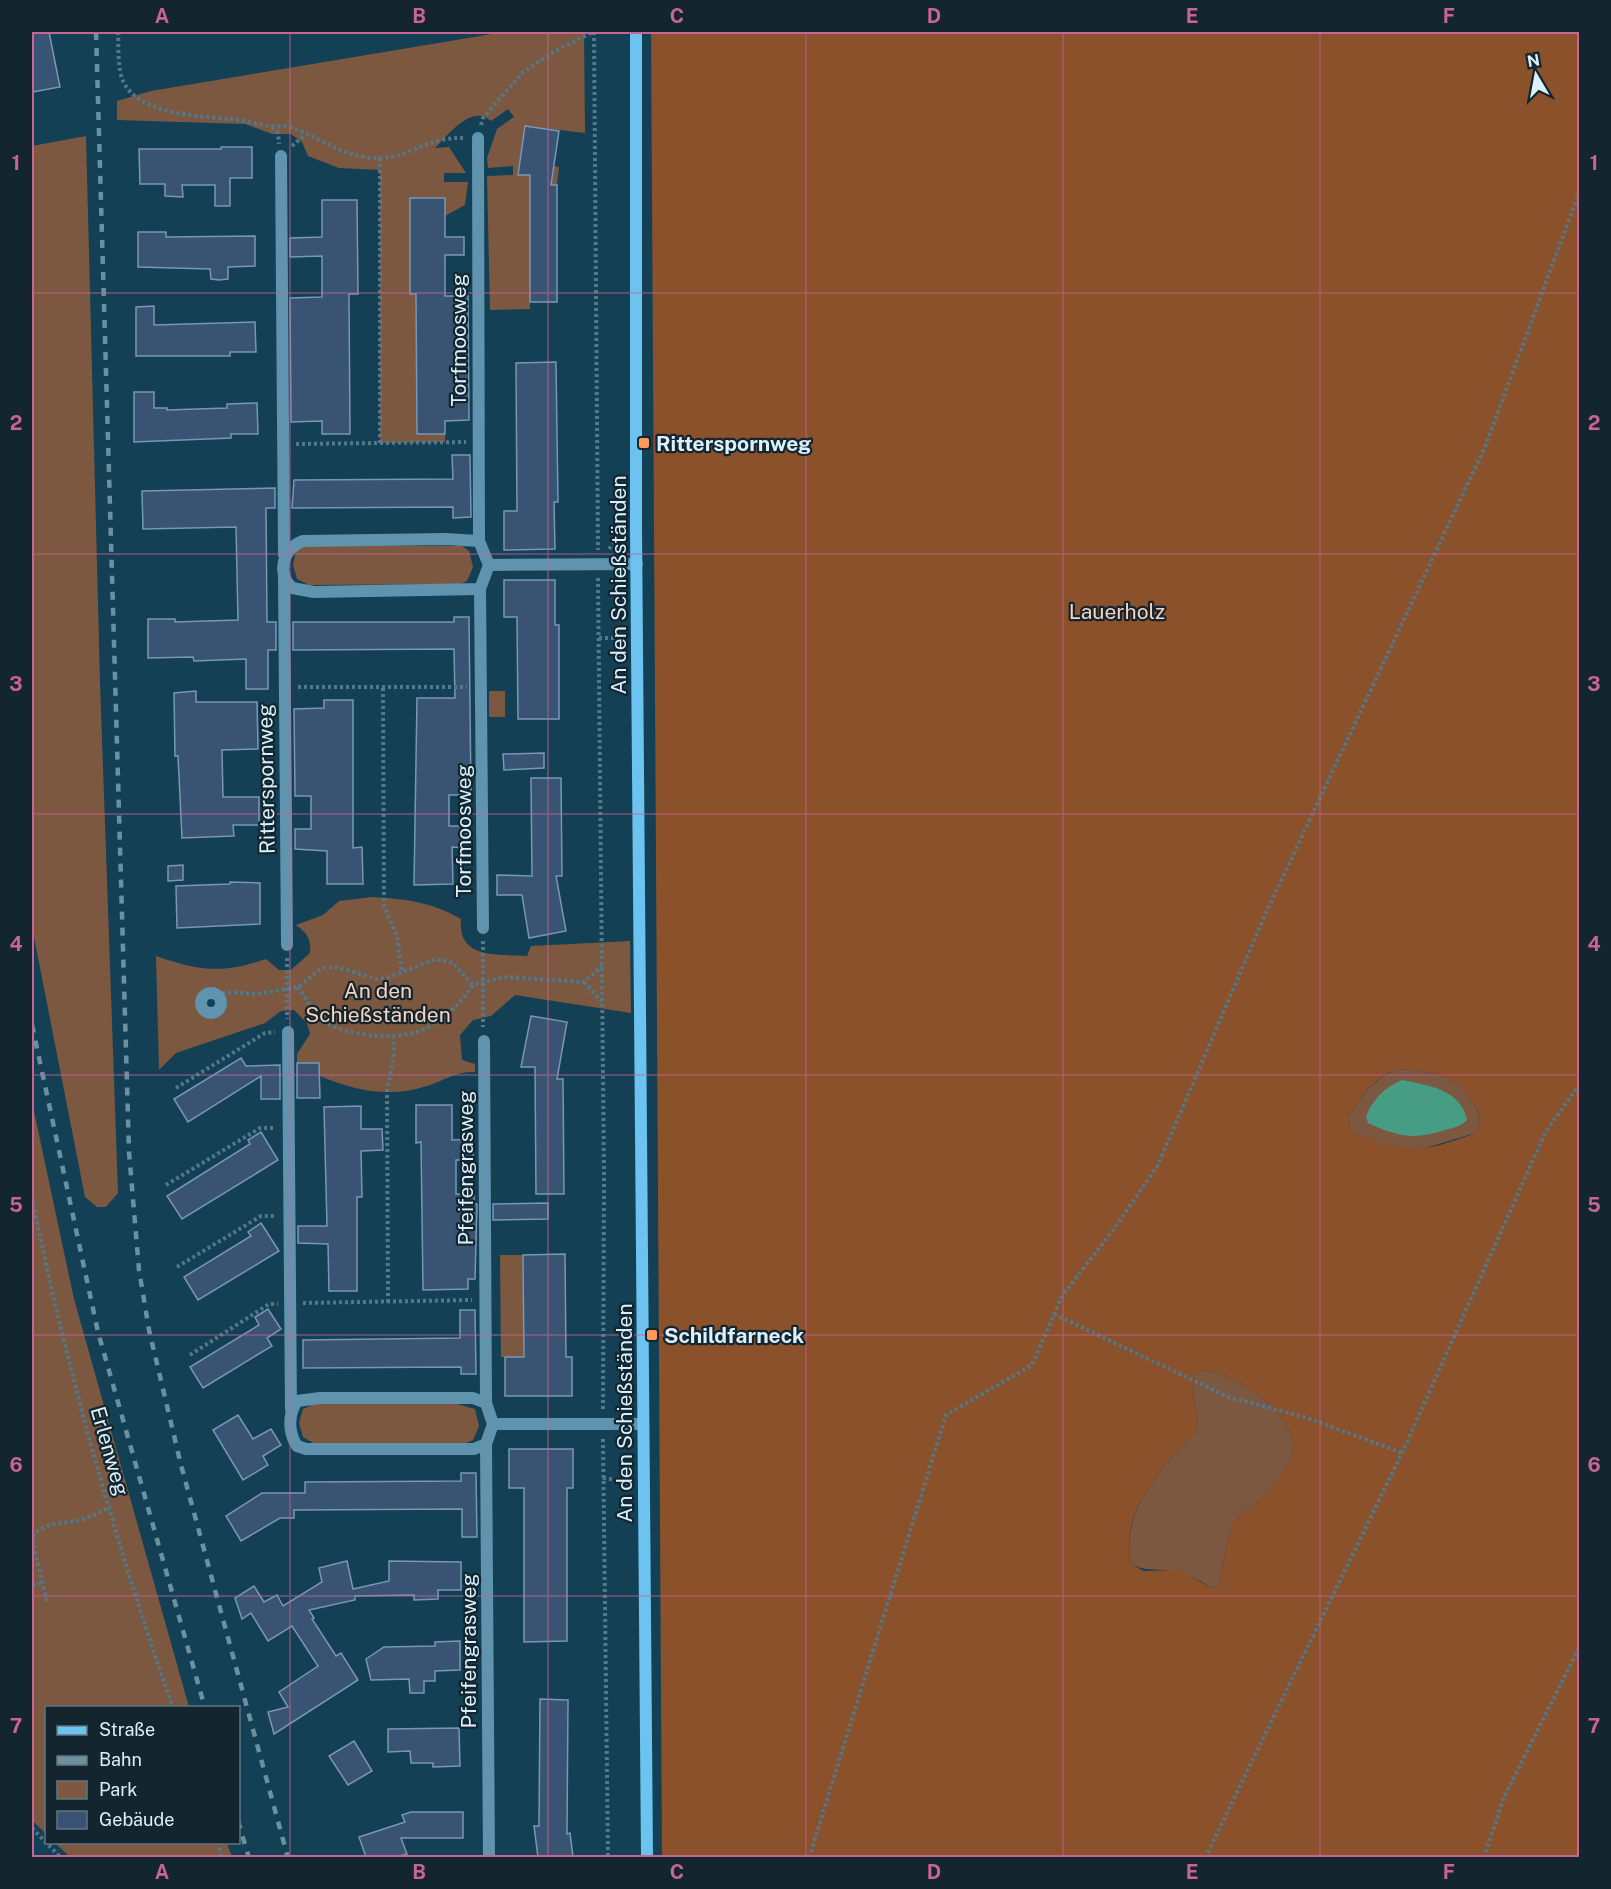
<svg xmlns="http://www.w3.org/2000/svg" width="1611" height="1889" viewBox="0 0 1611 1889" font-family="'Public Sans',sans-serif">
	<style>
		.green { fill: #7d5841; fill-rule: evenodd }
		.forest { fill: #8a512b; fill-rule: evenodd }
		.water { fill: #469d84 }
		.building { fill: #395472; stroke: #7996b7; stroke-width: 1.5 }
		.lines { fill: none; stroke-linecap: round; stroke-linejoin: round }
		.path { stroke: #52788a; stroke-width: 4; stroke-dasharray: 3 3; stroke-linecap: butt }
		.street { stroke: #5f93ae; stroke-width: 12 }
		.secondary { stroke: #6dc3ef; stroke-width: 12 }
		.rail { stroke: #6d90a1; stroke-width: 4.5; stroke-dasharray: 8 8; stroke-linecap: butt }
		.grid { fill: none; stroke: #ca6494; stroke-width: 1.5; stroke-opacity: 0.55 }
		.poi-dot { fill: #ff9b5a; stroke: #13252e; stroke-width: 2 }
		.labels { text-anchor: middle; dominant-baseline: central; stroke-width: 4.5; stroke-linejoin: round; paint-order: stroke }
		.street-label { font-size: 21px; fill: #d9f0fd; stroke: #13252e }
		.poi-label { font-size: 21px; font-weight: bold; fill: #d9f0fd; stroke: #13252e; text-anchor: start }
		.park-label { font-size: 21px; fill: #f7d4bf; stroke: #13252e }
		.neatline { fill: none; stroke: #ca6494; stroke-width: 2 }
		.grid-label { font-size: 20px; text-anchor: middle; font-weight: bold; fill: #ca6494 }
	</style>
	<rect width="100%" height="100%" fill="#134055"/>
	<g class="green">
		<path d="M504 32H584L585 133 526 126 520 161 559 167 557 185 530 186V309L490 310 487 176 513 175V166L488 168 487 158 497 129 514 117 508 109 491 121C472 103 448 135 435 148L449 147 466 173H444V182H468L465 205 445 216V198H410L411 234H445L441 237 447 255 445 257 410 258V294L445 293 416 316 417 433 445 434V442L380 443V170L339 168 308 156 302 142 291 134H272L245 124 117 120V101L151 91Z"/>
		<polygon points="86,136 100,682 118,1193 106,1207 97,1207 85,1197 32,927 32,146"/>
		<polygon points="308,545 462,546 469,551 473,567 467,581 460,584 309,585 297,579 293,565 296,551"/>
		<rect x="489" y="691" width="16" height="26"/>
		<path d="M372 897C406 899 432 902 461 919 457 960 498 954 527 956L531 946 630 941 631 1013 515 995 491 1016 473 1020 460 1035 462 1060 475 1064V1072C457 1071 445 1080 427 1086 390 1098 355 1091 320 1076L319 1063H297V1054L310 1034 307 1023 294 1010 281 1011 265 1023 176 1053 159 1070 156 956C200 971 221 974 266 959L279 970H291L310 953C311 939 308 934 296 925L323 915 339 901ZM213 993 219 998V1006L213 1012H208L201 1006 202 998Z"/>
		<path d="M1398 1069C1431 1072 1454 1072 1473 1102 1480 1113 1482 1122 1475 1133L1416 1151 1390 1147 1350 1130 1348 1118C1361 1096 1374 1078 1398 1069Z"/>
		<polygon points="32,1102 74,1299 189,1707 46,1708 46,1834 32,1820"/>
		<polygon points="500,1255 523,1255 523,1357 501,1357"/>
		<path d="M1203 1370C1234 1371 1303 1419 1292 1455 1286 1476 1266 1495 1250 1508 1245 1512 1238 1515 1235 1520 1227 1531 1223 1570 1219 1586L1211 1588C1198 1578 1179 1571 1163 1570 1149 1569 1143 1570 1131 1564 1122 1516 1149 1485 1178 1450 1182 1444 1191 1440 1194 1433 1203 1418 1193 1408 1193 1393 1192 1388 1194 1381 1195 1375Z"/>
		<polygon points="314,1404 457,1404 475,1409 479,1426 473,1440 466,1443 315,1444 303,1437 299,1423 303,1409"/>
		<polygon points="55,1843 227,1843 232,1857 70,1857"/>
	</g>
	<path class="forest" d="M651 32H1579V1857H662ZM1398 1069C1431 1072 1454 1072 1473 1102 1480 1112 1482 1122 1475 1133 1417 1155 1408 1154 1350 1130L1348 1118C1361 1096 1374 1077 1398 1069ZM1203 1370C1234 1371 1303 1419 1292 1455 1286 1475 1266 1495 1250 1508 1245 1512 1238 1515 1235 1520 1227 1531 1223 1570 1219 1586L1211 1588 1180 1570 1144 1571 1131 1564C1121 1517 1149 1485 1178 1450 1182 1444 1191 1440 1194 1434 1203 1418 1193 1408 1193 1394 1192 1388 1194 1381 1195 1375Z"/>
	<path class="water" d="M1402 1080C1427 1085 1461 1089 1467 1120 1462 1126 1453 1128 1445 1130 1414 1140 1398 1137 1368 1123L1366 1117C1372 1100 1385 1087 1402 1080Z"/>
	<g class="building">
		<polygon points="32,32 49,32 60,87 32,92"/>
		<polygon points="525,126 559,131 551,185 557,185 557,302 530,302 530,175 518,175"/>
		<polygon points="221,147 252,147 252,178 230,178 230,206 215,206 215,185 182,185 183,197 165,196 165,184 140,184 139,149 221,149"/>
		<polygon points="410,198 445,198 445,237 464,237 464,255 445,255 445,296 468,296 469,420 445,421 445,434 417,434 416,294 410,294"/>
		<polygon points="322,200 357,200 358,294 349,294 350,434 322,434 322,421 291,422 290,298 322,297 322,256 290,257 290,238 322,237"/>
		<polygon points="138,232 166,232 166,237 255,236 255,266 228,267 228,279 219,280 211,279 210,269 138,267"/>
		<polygon points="154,306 154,325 255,322 256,352 230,352 230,356 136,356 136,307"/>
		<polygon points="556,362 558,502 554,502 555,549 504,550 504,511 517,511 516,363"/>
		<polygon points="134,392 154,392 154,408 167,408 167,410 227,408 227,404 257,403 258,434 231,434 231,438 134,442"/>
		<polygon points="452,455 470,455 471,517 453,518 453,507 292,508 294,480 453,479"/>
		<polygon points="275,488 275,508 266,508 267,622 276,622 276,650 268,650 268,689 246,689 246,659 194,661 193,657 148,658 148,619 175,619 175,622 238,620 236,527 143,529 142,491"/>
		<polygon points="504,580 555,580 555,625 559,625 559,719 518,719 517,617 504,617"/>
		<polygon points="454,617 469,617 471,795 449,795 449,826 467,826 467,848 452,847 453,884 414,885 417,698 455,698 454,649 293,650 293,622 454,622"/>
		<polygon points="196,691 196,702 257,702 258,749 222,750 223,797 259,797 259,825 233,825 234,836 182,838 178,756 175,756 174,693"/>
		<polygon points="324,700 353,700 353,848 362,847 363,884 327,884 327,851 295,849 295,829 311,829 311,796 295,796 294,709 324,708"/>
		<polygon points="544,753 544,768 504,770 503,754"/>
		<polygon points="531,778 561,778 562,876 556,876 566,931 529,938 522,895 497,895 497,875 532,876"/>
		<polygon points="183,865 183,880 168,881 168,866"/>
		<polygon points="230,882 260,883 260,924 177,928 176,886 230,884"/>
		<polygon points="531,1016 567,1022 557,1079 563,1079 564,1194 536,1194 535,1067 521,1067"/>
		<polygon points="241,1058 246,1066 280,1065 280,1099 261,1099 261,1076 188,1122 174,1099"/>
		<polygon points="297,1063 319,1063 320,1098 297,1098"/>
		<polygon points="416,1105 452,1105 452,1140 473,1139 473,1160 456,1160 456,1194 474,1194 474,1204 477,1204 475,1279 468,1279 468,1289 423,1290 421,1142 416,1143"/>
		<polygon points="361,1106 361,1129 382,1129 383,1150 361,1151 362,1197 357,1197 357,1291 329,1291 328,1244 298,1243 298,1226 327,1226 324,1107"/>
		<polygon points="261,1132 278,1160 182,1219 167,1196 250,1144 248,1140"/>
		<polygon points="548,1203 548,1219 493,1220 493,1204"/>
		<polygon points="261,1223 279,1251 198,1300 184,1277 251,1236 248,1232"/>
		<polygon points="565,1254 566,1357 572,1357 572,1396 505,1396 505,1357 524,1357 523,1255"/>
		<polygon points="268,1309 281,1329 267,1338 272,1346 203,1388 190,1367 259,1325 255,1317"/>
		<polygon points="460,1310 475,1310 476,1374 461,1374 461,1367 303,1368 303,1340 460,1338"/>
		<polygon points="238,1415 253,1439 271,1429 281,1445 263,1456 268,1465 243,1480 213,1430"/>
		<polygon points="509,1449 573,1449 573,1488 567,1488 567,1641 524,1642 524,1488 509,1488"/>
		<polygon points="461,1473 476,1473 477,1537 462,1537 462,1509 294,1510 294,1518 280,1518 241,1541 226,1516 262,1493 305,1493 305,1482 461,1481"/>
		<polygon points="347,1561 353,1589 389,1581 389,1561 461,1562 461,1590 438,1590 438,1599 414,1600 414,1595 355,1596 355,1600 309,1610 314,1618 312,1619 336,1656 341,1653 358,1680 274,1734 268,1712 288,1707 279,1692 318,1666 292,1626 268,1641 251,1613 242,1619 235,1598 254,1586 264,1602 277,1595 283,1606 322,1582 319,1568"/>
		<polygon points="460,1641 460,1670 435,1671 435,1681 424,1681 424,1693 410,1693 409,1679 371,1680 366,1659 384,1647 435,1646 435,1642"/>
		<polygon points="540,1699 568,1700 567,1834 570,1833 573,1857 538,1857 534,1826 539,1826"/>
		<polygon points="459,1728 460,1766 433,1767 433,1763 411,1763 410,1751 388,1752 388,1729"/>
		<polygon points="354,1741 372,1771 348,1785 329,1756"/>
		<polygon points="411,1812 463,1812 463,1838 401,1838 407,1854 396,1857 366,1857 359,1837 405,1822 402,1815"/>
	</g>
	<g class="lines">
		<g class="path">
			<path d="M118 32C119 47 117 67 123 81 138 115 201 116 231 119 245 120 258 125 271 126 278 127 284 125 290 127 320 137 345 159 380 158 411 157 427 137 463 138"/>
			<polyline points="594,32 598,550"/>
			<polyline points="481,125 483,118 523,72 553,52 593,32"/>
			<polyline points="272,127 278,133 279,144"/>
			<polyline points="292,146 305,135"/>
			<polyline points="380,158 380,443"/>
			<polyline points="296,444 466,442"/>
			<polyline points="609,549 621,533"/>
			<polyline points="598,578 604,1174 603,1411"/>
			<polyline points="599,638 619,638 619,658"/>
			<polyline points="298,687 467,687"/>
			<polyline points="383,688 384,906 397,936 402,973"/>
			<polyline points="483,941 483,1027"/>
			<polyline points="287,958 287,1019"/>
			<polyline points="584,982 602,1002"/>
			<path d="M298 987C306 998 313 1012 323 1020 334 1029 349 1032 362 1034 412 1043 445 1026 473 985"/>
			<polyline points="217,996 226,992 258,994 298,987 322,968 336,967 377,979 387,978 436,959 453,963 473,985 504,977 584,982 602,966"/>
			<polyline points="176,1088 265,1033 275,1032"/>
			<polyline points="166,1185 260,1128 275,1128"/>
			<path d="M32 1198C67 1370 115 1542 173 1708"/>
			<polyline points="177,1267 261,1216 276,1216"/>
			<polyline points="388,1302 387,1091 394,1055 393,1037"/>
			<polyline points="303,1303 472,1300"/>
			<polyline points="1054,1314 1228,1397 1305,1417 1402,1453"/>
			<polyline points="190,1355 269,1304 278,1304"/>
			<polyline points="603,1439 608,1858"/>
			<polyline points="603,1478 625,1481 628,1484"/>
			<polyline points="32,1585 43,1583"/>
			<path d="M47 1601 32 1538C42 1520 67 1525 84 1519 93 1516 101 1511 111 1507"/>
			<polyline points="32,1828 61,1858"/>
			<polyline points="218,1842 222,1858"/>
			<polyline points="809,1858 946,1415 1032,1365 1062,1296 1114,1229 1158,1165 1265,915 1485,447 1580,190"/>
			<polyline points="1205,1858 1402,1453 1546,1131 1580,1084"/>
			<polyline points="1484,1858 1504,1797 1580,1646"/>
		</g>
		<g class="street">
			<polyline points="478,138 479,541"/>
			<polyline points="281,156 284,555"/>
			<path d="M445 539 479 541 489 565 480 589 314 592 292 588C276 573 283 548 303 541Z"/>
			<polyline points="489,565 637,564"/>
			<polyline points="284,578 287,945"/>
			<polyline points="480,589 483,928"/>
			<circle cx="211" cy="1003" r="10"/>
			<polyline points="288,1032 291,1410"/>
			<polyline points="484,1041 486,1403"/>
			<path d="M320 1398H473L486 1403 493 1424 486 1444 474 1449H306L297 1446C288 1432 288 1415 297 1401Z"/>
			<polyline points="493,1424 643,1424"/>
			<polyline points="486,1444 489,1858"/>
		</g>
		<polyline class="secondary" points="636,32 636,528 647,1858"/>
		<g class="rail">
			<polyline points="96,32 129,1152 139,1270 149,1330 181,1465 288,1858"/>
			<polyline points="32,1025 98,1332 205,1708"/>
			<polyline points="238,1821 249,1858"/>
		</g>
	</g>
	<path class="grid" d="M290 32V1858M548 32V1858M806 32V1858M1063 32V1858M1320 32V1858M32 293H1580M32 554H1580M32 814H1580M32 1075H1580M32 1335H1580M32 1596H1580"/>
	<g class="poi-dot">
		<rect x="638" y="437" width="12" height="12" rx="3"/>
		<rect x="646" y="1329" width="12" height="12" rx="3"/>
	</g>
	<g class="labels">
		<g class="street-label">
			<text transform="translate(458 340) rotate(-90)">Torfmoosweg</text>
			<text transform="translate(618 585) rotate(-90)">An den Schießständen</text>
			<text transform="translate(266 779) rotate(-91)">Ritterspornweg</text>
			<text transform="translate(463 831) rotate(-90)">Torfmoosweg</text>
			<text transform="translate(465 1168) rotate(-90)">Pfeifengrasweg</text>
			<text transform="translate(624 1413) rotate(-90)">An den Schießständen</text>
			<text transform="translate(110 1451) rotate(74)">Erlenweg</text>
			<text transform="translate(468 1651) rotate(-90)">Pfeifengrasweg</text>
		</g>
		<g class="poi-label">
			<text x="656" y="443">Ritterspornweg</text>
			<text x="664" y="1335">Schildfarneck</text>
		</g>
		<g class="park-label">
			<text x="1117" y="611">Lauerholz</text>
			<text x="378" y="990">An den<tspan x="378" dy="24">Schießständen</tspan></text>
		</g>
	</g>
	<rect width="1611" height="1889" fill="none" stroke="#13252e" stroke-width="66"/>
	<rect x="45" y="1706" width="195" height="138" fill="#13252e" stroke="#627681" stroke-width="1.5"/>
	<rect x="57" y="1726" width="30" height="9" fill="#6dc3ef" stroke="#627681" stroke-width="1.5"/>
	<text x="99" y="1736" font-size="18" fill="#d9f0fd">Straße</text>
	<rect x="57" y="1756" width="30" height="9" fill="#6d90a1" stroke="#627681" stroke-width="1.5"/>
	<text x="99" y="1766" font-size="18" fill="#d9f0fd">Bahn</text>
	<rect x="57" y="1781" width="30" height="18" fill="#7d5841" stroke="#627681" stroke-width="1.5"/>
	<text x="99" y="1796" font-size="18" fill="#d9f0fd">Park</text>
	<rect x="57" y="1811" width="30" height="18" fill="#395472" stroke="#627681" stroke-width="1.5"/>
	<text x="99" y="1826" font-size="18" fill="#d9f0fd">Gebäude</text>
	<g transform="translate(1536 75) rotate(350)" stroke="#13252e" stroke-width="4.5" paint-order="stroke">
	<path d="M0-4.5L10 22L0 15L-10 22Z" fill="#d9f0fd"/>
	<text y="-9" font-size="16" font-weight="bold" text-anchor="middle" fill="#d9f0fd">N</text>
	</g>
	<rect x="33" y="33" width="1545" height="1823" class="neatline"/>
	<g class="grid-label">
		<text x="162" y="23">A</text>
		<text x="419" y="23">B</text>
		<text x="677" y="23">C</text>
		<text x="934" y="23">D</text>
		<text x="1192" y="23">E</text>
		<text x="1449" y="23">F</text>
		<text x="16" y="170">1</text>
		<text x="1594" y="170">1</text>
		<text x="16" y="430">2</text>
		<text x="1594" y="430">2</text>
		<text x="16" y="691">3</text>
		<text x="1594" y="691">3</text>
		<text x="16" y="951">4</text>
		<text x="1594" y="951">4</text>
		<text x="16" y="1212">5</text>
		<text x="1594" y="1212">5</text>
		<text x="16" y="1472">6</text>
		<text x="1594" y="1472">6</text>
		<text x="16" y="1733">7</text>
		<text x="1594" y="1733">7</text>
		<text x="162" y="1879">A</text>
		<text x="419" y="1879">B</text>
		<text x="677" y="1879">C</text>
		<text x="934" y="1879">D</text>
		<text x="1192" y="1879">E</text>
		<text x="1449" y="1879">F</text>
	</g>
</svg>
